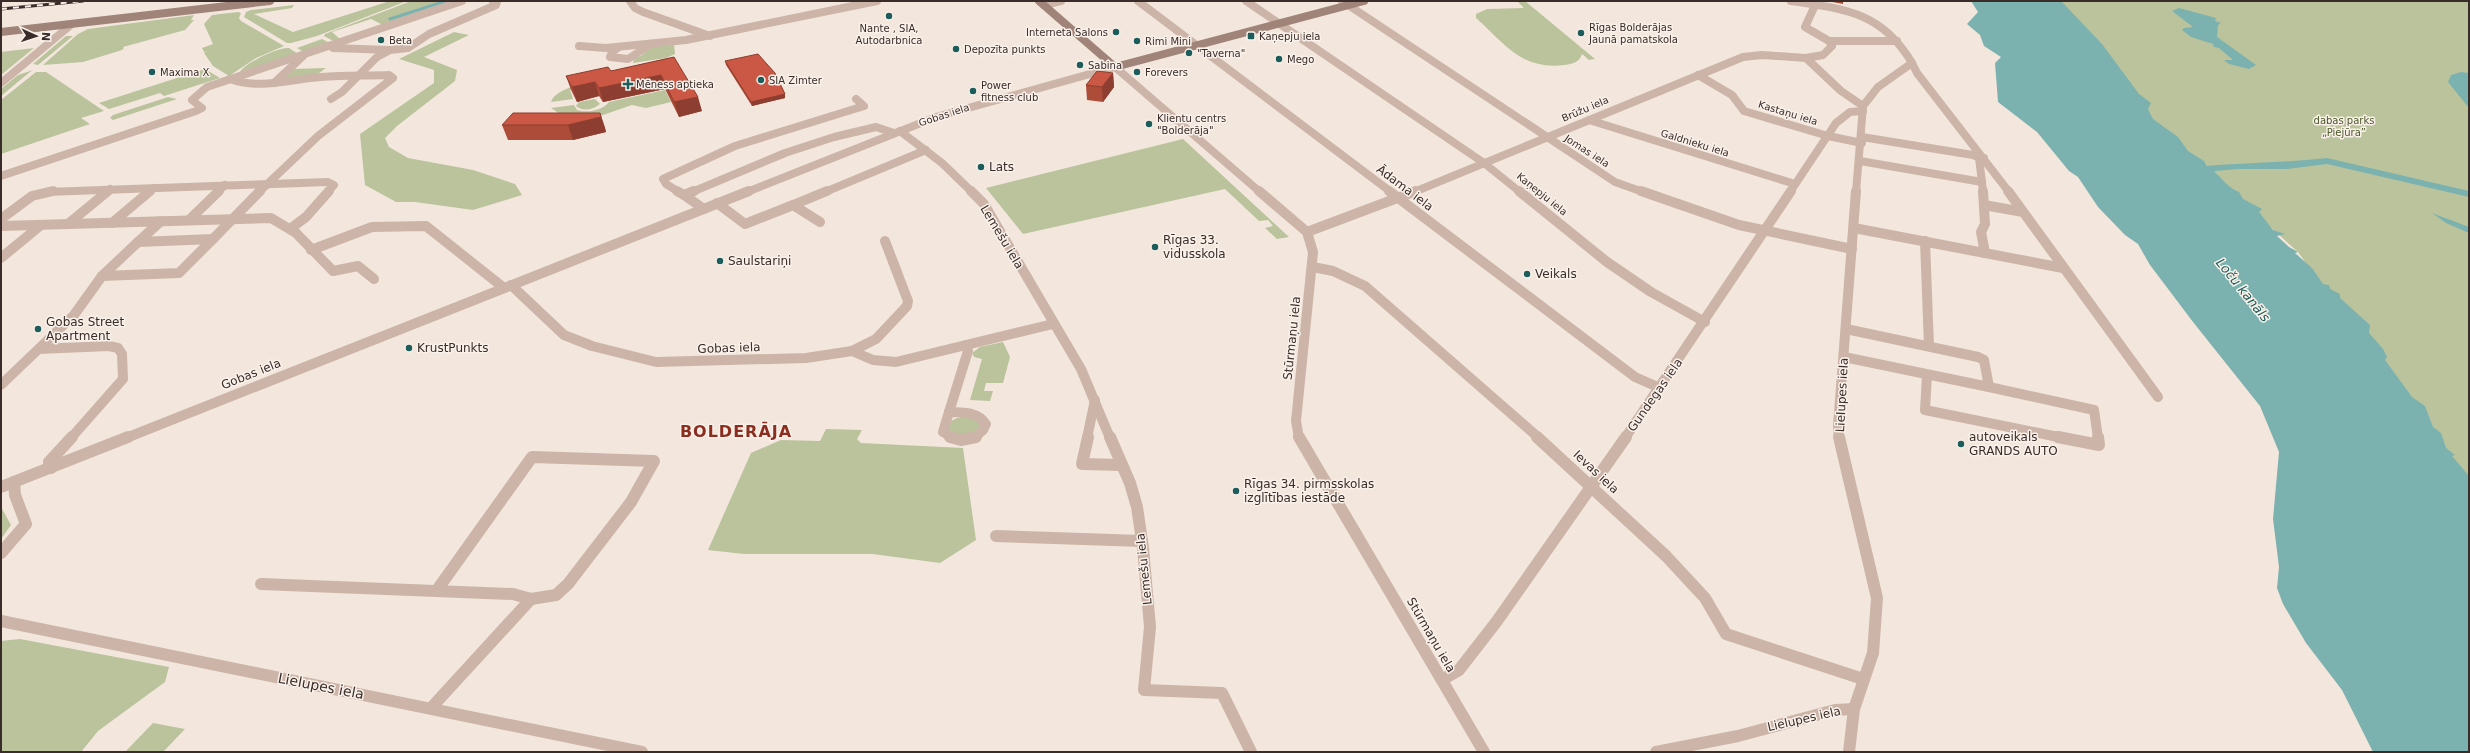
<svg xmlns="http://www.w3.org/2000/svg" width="2470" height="753" viewBox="0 0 2470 753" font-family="'DejaVu Sans',sans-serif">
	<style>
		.green { fill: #bac39c }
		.water { fill: #7bb2af }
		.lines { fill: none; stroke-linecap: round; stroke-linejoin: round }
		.stream { stroke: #7bb2af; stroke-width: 3 }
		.canal { fill: #7bb2af; fill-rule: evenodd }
		.street-far2 { stroke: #ccb5a8; stroke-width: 8 }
		.street-far1 { stroke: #ccb5a8; stroke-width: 10 }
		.street { stroke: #ccb5a8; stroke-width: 12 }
		.secondary { stroke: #a08479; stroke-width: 8 }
		.rail-casing { stroke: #392c29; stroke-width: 3 }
		.rail { stroke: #faf1ea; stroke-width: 2; stroke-dasharray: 6; stroke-linecap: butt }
		.wall { fill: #ae4c3a }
		.shaded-wall { fill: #8d3e30 }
		.building { fill: #ca5844; stroke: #8d3e30 }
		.poi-dot { fill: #1c5c5a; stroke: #faf1ea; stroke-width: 1.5 }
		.labels { text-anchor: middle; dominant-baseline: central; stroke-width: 3; stroke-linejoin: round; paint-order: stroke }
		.far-poi-label { font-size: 10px; fill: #392c29; stroke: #faf1ea; text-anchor: start }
		.far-street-label { font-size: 10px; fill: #392c29; stroke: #faf1ea }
		.far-park-label { font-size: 10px; fill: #4c582b; stroke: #faf1ea }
		.poi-label { font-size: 12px; fill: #392c29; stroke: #faf1ea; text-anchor: start }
		.street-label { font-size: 12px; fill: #392c29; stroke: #faf1ea }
		.water-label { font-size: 13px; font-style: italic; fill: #1c5c5a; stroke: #faf1ea }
		.near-street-label { font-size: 14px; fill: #392c29; stroke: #faf1ea }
		.district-label { font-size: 16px; font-weight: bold; letter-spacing: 1px; fill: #8b2e1f; stroke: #faf1ea }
	</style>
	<rect width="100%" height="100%" fill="#f3e7dd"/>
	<g class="green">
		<polygon points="390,1 407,1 317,36 291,43 287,43 244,17 246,12 251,10 294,5 292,8 254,14 293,32"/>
		<polygon points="411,1 457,1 383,25 371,19 332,32 340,39 335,42 324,36 325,34"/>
		<path d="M1517 1H1525L1595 59 1589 60 1582 54C1580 62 1572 64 1565 65 1521 70 1506 45 1476 18V14L1487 9 1524 8Z"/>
		<polygon points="2056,1 2469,1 2469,491 2298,252 2139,108"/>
		<polygon points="238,12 241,13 239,18 241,21 284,46 256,58 229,76 213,66 204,53 207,51 204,52 202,48 213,44 204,24 212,15"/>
		<polygon points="194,15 191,20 194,20 185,30 123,47 124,48 122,50 83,62 43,65 78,34 88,29"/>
		<polygon points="454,32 469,35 424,57 457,70 455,81 397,126 385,138 389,147 408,158 473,170 515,184 522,195 473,210 415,202 396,202 365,185 360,134 434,83 434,70 399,59"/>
		<polygon points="66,36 73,36 38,65 33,64"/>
		<polygon points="322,39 330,43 304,52 297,48"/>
		<polygon points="653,46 674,45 675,54 666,58 633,63 634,59 642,55"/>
		<polygon points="34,48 1,75 1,52"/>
		<path d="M289 48 298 54 238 75C242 64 278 47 289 48Z"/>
		<polygon points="326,68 315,76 281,80 293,69"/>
		<polygon points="205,69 220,78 164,96 160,93 109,109 99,103"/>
		<polygon points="33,70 30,72 1,96 1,89 18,75"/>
		<polygon points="36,72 46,72 104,111 81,118 90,124 1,154 1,100"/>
		<path d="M631 74 570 90 573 99 551 102C556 84 613 78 631 74Z"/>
		<path d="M665 90 671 102 646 108 632 105 600 116 560 114 551 108 574 105 577 110C587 113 602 111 609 102Z"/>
		<polygon points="168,97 177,99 113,120 110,118 113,115"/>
		<path d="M595 99 600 104C593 110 583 112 576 106L579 102Z"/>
		<polygon points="1183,139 1289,237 1277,239 1265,228 1273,226 1268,220 1259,221 1225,189 1023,234 986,188"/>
		<polygon points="1003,342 1010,357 1003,383 986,383 984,391 993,391 990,401 970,400 982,359 974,357 972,353 980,347"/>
		<path d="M968 416 980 423V427L969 436 949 433 948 425C953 418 960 417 968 416Z"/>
		<polygon points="826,429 862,430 857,439 861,443 963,448 976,540 940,563 873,554 744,554 708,550 751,453 781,440 820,441"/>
		<polygon points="1,507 11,525 1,539"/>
		<polygon points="20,639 169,667 165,682 98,731 81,752 1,752 1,641"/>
		<polygon points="153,723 185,729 163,752 125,752"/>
	</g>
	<g class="water">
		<path d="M1971 1H2061L2102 44 2139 94 2151 103 2148 109 2153 119 2178 137 2188 151 2204 161 2207 167C2220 173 2225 187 2239 192L2243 199 2262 209 2259 212 2273 230 2285 234 2277 236 2289 247 2298 252 2295 253 2312 268 2323 284 2329 285 2330 289 2340 294V298L2370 325 2369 333 2383 349 2387 357 2385 360 2412 397 2425 406 2433 427 2441 433 2446 448 2455 455 2452 456 2469 476V752H2373L2342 690 2306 643 2283 604 2277 588 2279 567 2273 519 2279 452 2260 406 2193 322 2150 265 2138 244 2125 235 2098 207 2078 177 2069 171 2037 132 1998 102 1995 63 2001 57 1984 46 1980 35 1967 24 1978 12Z"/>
		<polygon points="2179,8 2216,18 2215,21 2221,23 2218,25 2217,37 2256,65 2249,69 2229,64 2224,60 2233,60 2219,48 2214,47 2213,44 2191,37 2182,30 2184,28 2193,27 2172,11"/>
		<polygon points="2461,72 2469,73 2469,108 2448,82 2451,75"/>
		<polygon points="2432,213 2469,227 2469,233 2446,223"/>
	</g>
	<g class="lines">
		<polyline class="stream" points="390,19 446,1"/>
		<path class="canal" d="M2327 158 2469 191V197L2327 164 2287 169H2237L2194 173 2188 170 2194 167C2238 163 2283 163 2327 158Z"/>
		<g class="street-far2">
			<polyline points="630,1 635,8 643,12 710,36"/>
			<polyline points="1138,1 1391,192"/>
			<polyline points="1246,1 1484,163 1520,192"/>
			<polyline points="1342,1 1615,182 1643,192"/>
			<path d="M1791 1C1845 9 1882 12 1912 63L1878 87 1863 106 1856 192"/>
			<polyline points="1044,5 1061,1"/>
			<polyline points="1829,41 1897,41"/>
			<polyline points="579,46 606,48 686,40 877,1"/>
			<polyline points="619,47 612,52 610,57 628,59 651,44"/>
			<polyline points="333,48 389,50"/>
			<polyline points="1806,58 1823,55 1832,46 1829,41 1805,27 1817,1"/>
			<polyline points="1912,63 1917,73 2009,192"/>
			<polyline points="1698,75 1732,95 1744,111 1828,136 1862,143"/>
			<path d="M230 79C259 90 291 79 321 77 344 75 366 76 389 75L393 78 318 136 259 192"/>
			<polyline points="1,83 72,24"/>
			<polyline points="274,83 303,56"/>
			<polyline points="331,99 342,92 377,57 390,50 408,48 429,34 496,5 497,2 493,1"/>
			<polyline points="1589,120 1795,184"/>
			<polyline points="900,131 942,163 972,192"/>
			<polyline points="1862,137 1973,155 1979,158"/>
			<polyline points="1860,161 1982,182 1979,158 1984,158"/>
			<polyline points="1,176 196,111 202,108 192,100 207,87 462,1"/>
			<polyline points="1982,182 1983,192"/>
			<polyline points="46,192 328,182 334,185 328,192"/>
			<polyline points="107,192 110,189"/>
			<polyline points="148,192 153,188"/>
			<polyline points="218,192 225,185"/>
			<polyline points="679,192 666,184 663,179 735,146 864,106 856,99"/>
			<polyline points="692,192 785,153 834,137 876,127 894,133"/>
			<polyline points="747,192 936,117 1115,67 1260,192"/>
			<polyline points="825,192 926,150"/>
			<polyline points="1414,192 1743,57 1762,55 1806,58 1841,91 1863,106"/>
			<polyline points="1790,192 1836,123 1850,112 1863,111"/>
		</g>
		<g class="street-far1">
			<polyline points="677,191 684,195"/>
			<polyline points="694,191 684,195 704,209"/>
			<polyline points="971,191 984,204 1081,369 1110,438"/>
			<polyline points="1259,191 1307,232 1313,252 1296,421 1299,438"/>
			<polyline points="1389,191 1635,377 1660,388"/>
			<polyline points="1519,191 1607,262 1651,292 1705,322"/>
			<polyline points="1641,191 1739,225 1852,249"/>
			<polyline points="1983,191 1985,224 1981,232 1985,253"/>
			<polyline points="2008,191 2158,397"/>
			<polyline points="717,203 745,224 793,205"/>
			<polyline points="1984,205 2023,212"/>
			<polyline points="1,219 32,196 53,191"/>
			<polyline points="189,220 219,191"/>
			<polyline points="820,222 793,205 827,191"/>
			<polyline points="112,223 150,191"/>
			<polyline points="68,224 108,191"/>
			<polyline points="1,226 271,218 296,233 333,271 358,266 374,279"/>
			<polyline points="1854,228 2063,268"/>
			<polyline points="290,229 306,217 329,191"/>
			<polyline points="1307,232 1416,191"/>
			<polyline points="1925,241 1929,346"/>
			<polyline points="138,242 161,221"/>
			<polyline points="311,250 372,227 426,226 504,288"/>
			<polyline points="1,258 41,225"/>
			<polyline points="1313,267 1333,271 1365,286 1539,438"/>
			<polyline points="102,276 179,273 213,239"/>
			<polyline points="511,285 564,335 592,346 656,362 806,358 852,351 876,339 907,306 908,301 885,241"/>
			<polyline points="1846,329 1978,357 1984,360 1989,387 2094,410 2098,438"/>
			<polyline points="39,349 109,346 118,348 122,354 123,379 71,438"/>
			<polyline points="852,351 873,360 896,362 1053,324"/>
			<polyline points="1844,357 1989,387"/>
			<polyline points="1927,375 1925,410 2063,438"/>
			<polyline points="1,385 74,315 102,276 138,242 213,239 260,191"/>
			<path d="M949 412C963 413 977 411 986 424L983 430 974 438"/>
			<polyline points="949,412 943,432 953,438"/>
			<polyline points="949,412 968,351 966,345"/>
			<polyline points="126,438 749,191"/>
			<polyline points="1087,438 1095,400"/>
			<polyline points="1625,438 1791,191"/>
			<polyline points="1839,438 1838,426 1856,191"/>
		</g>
		<g class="street">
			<polyline points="950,437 961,440 976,437"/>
			<polyline points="1088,437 1082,464 1121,465"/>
			<polyline points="1110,437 1130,483 1137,507 1143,548 1150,627 1144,690 1222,693 1251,752"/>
			<polyline points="1299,437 1484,752"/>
			<polyline points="1537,437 1666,556 1705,598 1726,634 1863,679"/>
			<polyline points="2058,437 2099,445 2098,437"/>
			<polyline points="51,468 49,462 72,437"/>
			<polyline points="1,487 128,437"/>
			<polyline points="996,536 1142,541"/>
			<polyline points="1,553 26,524 15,495 14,482"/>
			<polyline points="261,584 513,594 531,599 431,708"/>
			<polyline points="437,590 532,457 654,461 631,502 568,584 556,595 531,599"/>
			<polyline points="1,621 642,752"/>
			<polyline points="1442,680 1459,670 1497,621 1626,437"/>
			<polyline points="1656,752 1738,736 1835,710 1854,709 1873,653 1877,598 1839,437"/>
			<polyline points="1849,752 1854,709"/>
		</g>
		<g class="secondary">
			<polyline points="1039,1 1115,67 1364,1"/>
			<polyline points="1,32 270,1"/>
		</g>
		<g class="rail-casing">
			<polyline id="rail" points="1,9 83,1"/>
		</g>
		<use href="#rail" class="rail"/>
	</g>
	<g class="wall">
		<polygon points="1827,1 1843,1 1843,4"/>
		<polygon points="674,57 702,111 679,117 665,89 603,102 599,96 577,102 571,90 566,76 611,71"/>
		<polygon points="725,61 785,98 752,106 726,65"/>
		<polygon points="1113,73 1114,87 1103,102 1087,100 1086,85"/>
		<polygon points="600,113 605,128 606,132 573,140 508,140 502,125"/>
	</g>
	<g class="shaded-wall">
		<polygon points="1113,73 1114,87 1103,102 1102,87"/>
		<polygon points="661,75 665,89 603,102 599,88"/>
		<polygon points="595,82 599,96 577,102 572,87"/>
		<polygon points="785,94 785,98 752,106 751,102"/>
		<polygon points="698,97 702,111 679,117 674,102"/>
		<polygon points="600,113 605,128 606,132 573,140 568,125"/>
	</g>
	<g class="building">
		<polygon points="758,54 775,73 785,94 751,102 725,61"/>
		<polygon points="674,57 698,97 674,102 661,75 599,88 595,82 572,87 566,76 608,67 611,71"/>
		<polygon points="1097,71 1113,73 1102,87 1086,85"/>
		<polygon points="513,113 600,113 601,117 568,125 502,125"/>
	</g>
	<g class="poi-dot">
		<circle cx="889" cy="16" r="4"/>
		<circle cx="1116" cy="32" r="4"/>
		<circle cx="1581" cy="33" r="4"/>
		<rect x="1247" y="32" width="8" height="8" rx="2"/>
		<circle cx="381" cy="40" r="4"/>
		<circle cx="1137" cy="41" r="4"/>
		<circle cx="956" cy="49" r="4"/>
		<circle cx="1189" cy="53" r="4"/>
		<circle cx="1279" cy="59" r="4"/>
		<circle cx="1080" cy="65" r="4"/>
		<circle cx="152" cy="72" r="4"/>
		<circle cx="1137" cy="72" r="4"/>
		<circle cx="761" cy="80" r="4"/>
		<path d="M626 78h4v4h4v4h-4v4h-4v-4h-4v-4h4z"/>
		<circle cx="973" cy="91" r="4"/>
		<circle cx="1149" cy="124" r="4"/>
		<circle cx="981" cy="167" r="4"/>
		<circle cx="1155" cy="247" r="4"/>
		<circle cx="720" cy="261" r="4"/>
		<circle cx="1527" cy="274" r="4"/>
		<circle cx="38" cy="329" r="4"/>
		<circle cx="409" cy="348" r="4"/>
		<circle cx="1961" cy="444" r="4"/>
		<circle cx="1236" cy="491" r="4"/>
	</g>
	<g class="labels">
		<g class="far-poi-label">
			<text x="1589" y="27">Rīgas Bolderājas<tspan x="1589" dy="12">Jaunā pamatskola</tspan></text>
			<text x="889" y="28" text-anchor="middle">Nante , SIA,<tspan x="889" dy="12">Autodarbnica</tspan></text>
			<text x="1108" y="32" text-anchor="end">Interneta Salons</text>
			<text x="1259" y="36">Kaņepju iela</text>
			<text x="389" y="40">Beta</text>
			<text x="1145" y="41">Rimi Mini</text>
			<text x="964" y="49">Depozīta punkts</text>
			<text x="1197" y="53">"Taverna"</text>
			<text x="1287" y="59">Mego</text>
			<text x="1088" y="65">Sabina</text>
			<text x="160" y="72">Maxima X</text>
			<text x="1145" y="72">Forevers</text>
			<text x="769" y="80">SIA Zimter</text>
			<text x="636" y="84">Mēness aptieka</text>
			<text x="981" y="85">Power<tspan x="981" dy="12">fitness club</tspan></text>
			<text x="1157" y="118">Klientu centrs<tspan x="1157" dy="12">"Bolderāja"</tspan></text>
		</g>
		<g class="far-street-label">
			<text transform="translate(1585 109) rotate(-23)">Brūžu iela</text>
			<text transform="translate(1788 113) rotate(17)">Kastaņu iela</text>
			<text transform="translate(944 115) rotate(-18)">Gobas iela</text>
			<text transform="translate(1695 143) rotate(17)">Galdnieku iela</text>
			<text transform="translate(1587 151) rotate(33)">Jomas iela</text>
			<text transform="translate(1542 194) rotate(39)">Kaņepju iela</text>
		</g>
		<g class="far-park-label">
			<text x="2344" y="120">dabas parks<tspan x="2344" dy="12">„Piejūra”</tspan></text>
		</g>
		<g class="poi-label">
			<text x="989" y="167">Lats</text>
			<text x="1163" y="240">Rīgas 33.<tspan x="1163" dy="14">vidusskola</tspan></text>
			<text x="728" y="261">Saulstariņi</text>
			<text x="1535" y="274">Veikals</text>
			<text x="46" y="322">Gobas Street<tspan x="46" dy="14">Apartment</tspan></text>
			<text x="417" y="348">KrustPunkts</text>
			<text x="1969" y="437">autoveikals<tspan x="1969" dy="14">GRANDS AUTO</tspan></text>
			<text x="1244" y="484">Rīgas 34. pirmsskolas<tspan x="1244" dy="14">izglītības iestāde</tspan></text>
		</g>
		<g class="street-label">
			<text transform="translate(1405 188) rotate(37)">Ādama iela</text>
			<text transform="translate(1002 237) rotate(59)">Lemešu iela</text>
			<text transform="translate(1292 338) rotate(-84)">Stūrmaņu iela</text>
			<text transform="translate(729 348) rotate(-2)">Gobas iela</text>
			<text transform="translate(251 374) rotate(-22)">Gobas iela</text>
			<text transform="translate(1655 395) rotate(-55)">Gundegas iela</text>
			<text transform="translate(1842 395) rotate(-87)">Lielupes iela</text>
			<text transform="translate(1596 472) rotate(43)">Ievas iela</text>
			<text transform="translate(1144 569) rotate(-96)">Lemešu iela</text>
			<text transform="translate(1431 635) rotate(60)">Stūrmaņu iela</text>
			<text transform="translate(1804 719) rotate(-13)">Lielupes iela</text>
		</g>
		<g class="water-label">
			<text transform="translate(2243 290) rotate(51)">Loču kanāls</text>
		</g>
		<g class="near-street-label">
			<text transform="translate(321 686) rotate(11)">Lielupes iela</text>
		</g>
		<g class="district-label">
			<text x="736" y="431">BOLDERĀJA</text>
		</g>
	</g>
	<rect width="2470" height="753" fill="none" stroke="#392c29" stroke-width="4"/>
	<g transform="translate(36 36) rotate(93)" stroke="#faf1ea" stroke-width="3" paint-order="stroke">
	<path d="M0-3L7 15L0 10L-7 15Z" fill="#392c29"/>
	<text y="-6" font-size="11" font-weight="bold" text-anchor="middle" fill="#392c29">N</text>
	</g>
</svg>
